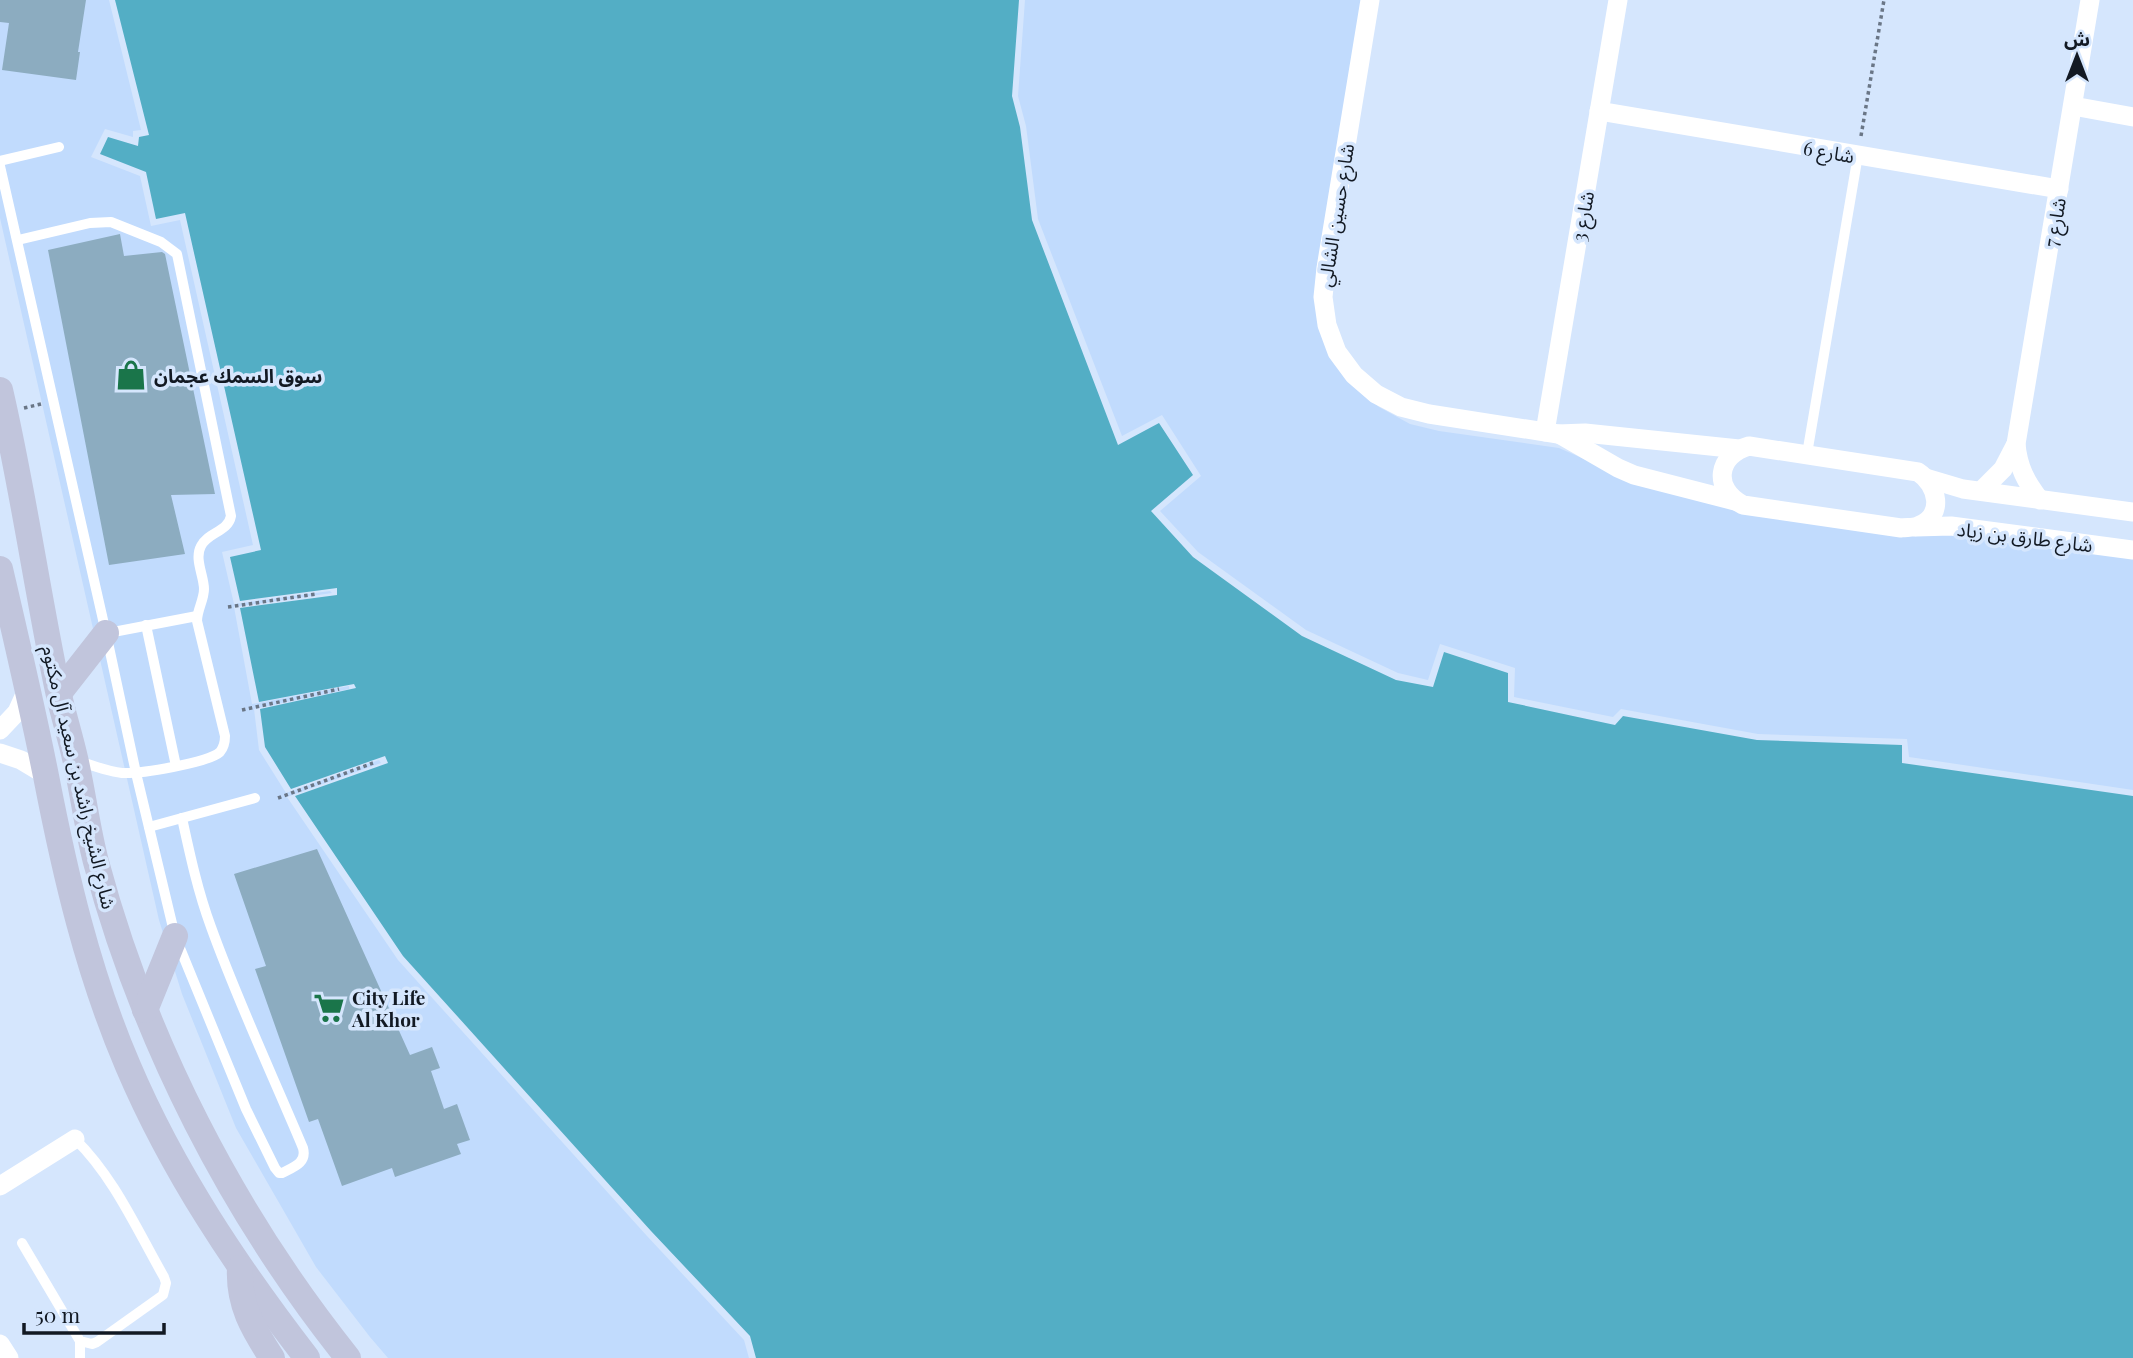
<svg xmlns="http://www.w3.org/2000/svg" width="2133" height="1358" viewBox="0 0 2133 1358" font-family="'Playfair Display','Noto Sans Arabic',serif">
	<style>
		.built { fill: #c1dbfd }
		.water { fill: #53aec5 }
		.building { fill: #8cacc0 }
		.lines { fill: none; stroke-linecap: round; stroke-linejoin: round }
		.path { stroke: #6a7686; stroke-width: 3.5; stroke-dasharray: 3.5 3.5; stroke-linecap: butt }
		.lane { stroke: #fff; stroke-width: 10 }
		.street { stroke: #fff; stroke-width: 19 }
		.secondary { stroke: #c1c5dc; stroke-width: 26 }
		.labels { text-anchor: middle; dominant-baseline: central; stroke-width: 7; stroke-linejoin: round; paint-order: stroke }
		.street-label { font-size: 19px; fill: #121923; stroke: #d5e6fd }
		.poi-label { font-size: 19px; font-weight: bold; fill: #121923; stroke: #d5e6fd; text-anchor: start }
	</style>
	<rect width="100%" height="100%" fill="#d5e6fd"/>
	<g class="built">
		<polygon points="0,0 109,0 141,130 133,131 133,137 105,129 91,157 140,176 151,226 180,220 253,545 222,552 234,604 330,591 332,593 234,607 252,704 349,686 349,689 254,709 259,750 286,793 379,760 381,763 287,797 398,960 647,1236 744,1340 749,1358 388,1358 370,1337 316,1267 236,1128 182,994 159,920 0,218"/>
		<polygon points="1025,0 1363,0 1317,278 1355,387 1379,407 1410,424 1439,431 1559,448 1646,486 2133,558 2133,790 1909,757 1907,739 1758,734 1621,709 1613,717 1514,697 1515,668 1440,644 1428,680 1398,673 1306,630 1198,552 1160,511 1201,476 1162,415 1122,436 1038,219 1026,126 1018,96"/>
	</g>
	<polygon class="water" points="115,0 1019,0 1012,96 1020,127 1032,220 1118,445 1159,423 1193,475 1151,511 1193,557 1302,636 1396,680 1433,687 1444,652 1508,673 1508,702 1615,725 1623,716 1757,740 1902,745 1902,763 2133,796 2133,1358 756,1358 750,1336 651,1231 403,956 295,796 388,763 385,756 291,789 265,747 260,709 356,688 354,684 259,702 240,608 337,595 337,588 240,601 230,557 261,550 185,213 156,219 146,172 100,154 108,137 138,146 139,137 149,135"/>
	<g class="building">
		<polygon points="0,0 86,0 78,52 80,52 76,80 2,70 9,23 0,22"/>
		<polygon points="120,234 124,256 162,252 165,254 215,494 171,495 185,554 109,565 48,250"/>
		<polygon points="317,849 410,1055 432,1047 440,1068 431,1071 444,1109 457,1104 470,1140 457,1144 461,1154 395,1177 392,1168 342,1186 318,1119 309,1122 255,969 266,966 234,874"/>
	</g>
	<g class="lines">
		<g class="path">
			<polyline points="1861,136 1884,0"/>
			<polyline points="24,408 41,404"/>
			<polyline points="228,607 316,594"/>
			<polyline points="242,710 339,689"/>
			<polyline points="278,798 373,763"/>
		</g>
		<g class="lane">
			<polyline points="0,161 59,147"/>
			<path d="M0 166 106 633 136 773 175 936 246 1109 275 1168 279 1173H282C294 1167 307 1163 303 1148 272 1074 238 1002 211 927 198 892 190 855 182 818"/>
			<path d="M18 240 90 223 111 222 161 242 177 254 231 516C228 532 208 532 201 546 194 559 204 576 204 589 204 600 197 610 197 621L225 736C225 743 224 747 220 752 208 763 139 774 122 773 107 771 93 766 79 761"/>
			<polyline points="1807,454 1858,155"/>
			<polyline points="146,625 176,766"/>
			<polyline points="108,633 197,616"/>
			<polyline points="149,827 255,798"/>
			<path d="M22 1243 80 1341 92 1344 97 1342 163 1295 166 1283 164 1277C137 1230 114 1177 75 1139"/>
			<polyline points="80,1358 80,1341"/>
		</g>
		<g class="street">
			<polyline points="1370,0 1326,268 1323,297 1327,325 1337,352 1354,375 1376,394 1401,407 1429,414 1558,434 1585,433 1739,449"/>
			<polyline points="2073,106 2133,117"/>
			<polyline points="1599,111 2059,189"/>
			<polyline points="1545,432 1618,0"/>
			<polyline points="1559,434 1618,468 1634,475 1735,501"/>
			<path d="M1749 446 1918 472C1938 485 1945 516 1918 526 1913 528 1906 527 1901 528L1743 505C1712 489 1717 455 1749 446Z"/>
			<polyline points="1926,478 1963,489 2133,512"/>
			<polyline points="1981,491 2003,469 2016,444"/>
			<path d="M2040 500C2026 482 2018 467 2016 444L2090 0"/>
			<polyline points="1916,527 1951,526 2133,550"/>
			<polyline points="0,730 17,712 27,690"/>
			<polyline points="0,753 21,760 46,775"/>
			<polyline points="0,1186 75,1139"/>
			<polyline points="0,1344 9,1358"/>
		</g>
		<g class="secondary">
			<path d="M0 390C23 489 37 591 58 691 63 714 70 736 75 758 83 792 87 828 96 862 144 1041 232 1213 348 1358"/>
			<path d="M0 569C16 638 32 706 46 776 65 874 88 973 128 1066 173 1172 237 1267 307 1358"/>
			<polyline points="59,693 106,633"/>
			<polyline points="145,1010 175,936"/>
			<path d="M240 1268C238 1304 253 1329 272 1358"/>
		</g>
	</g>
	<defs>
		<g id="shop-bare" transform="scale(2.415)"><path d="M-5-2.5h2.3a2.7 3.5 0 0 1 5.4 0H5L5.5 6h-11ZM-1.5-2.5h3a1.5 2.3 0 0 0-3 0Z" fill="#1a754a" stroke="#d5e6fd" stroke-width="2.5" paint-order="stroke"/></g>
		<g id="supermarket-bare" transform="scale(2.415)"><path d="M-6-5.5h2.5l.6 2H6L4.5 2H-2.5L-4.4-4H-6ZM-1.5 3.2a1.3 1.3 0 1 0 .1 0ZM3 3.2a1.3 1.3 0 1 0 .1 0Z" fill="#1a754a" stroke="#d5e6fd" stroke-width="2.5" paint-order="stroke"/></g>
	</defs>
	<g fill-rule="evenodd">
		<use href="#shop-bare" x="131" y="375"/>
		<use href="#supermarket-bare" x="329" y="1008"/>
	</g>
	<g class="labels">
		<g class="street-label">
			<text transform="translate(1829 151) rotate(10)">شارع 6</text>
			<text transform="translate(1335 215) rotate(-81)">شارع حسين الشالي</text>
			<text transform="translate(1582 216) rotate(-80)">شارع 3</text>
			<text transform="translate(2054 222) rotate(-80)">شارع 7</text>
			<text transform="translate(2025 536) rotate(7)">شارع طارق بن زياد</text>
			<text transform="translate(80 777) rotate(77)">شارع الشيخ راشد بن سعيد آل مكتوم</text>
		</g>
		<g class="poi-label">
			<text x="154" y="375">سوق السمك عجمان</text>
			<text x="352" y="997">City Life<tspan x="352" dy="22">Al Khor</tspan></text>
		</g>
	</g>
	<g transform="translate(2077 56)" stroke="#d5e6fd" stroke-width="5" paint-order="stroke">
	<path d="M0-5L12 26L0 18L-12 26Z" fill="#121923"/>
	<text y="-10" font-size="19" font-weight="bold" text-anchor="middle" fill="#121923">ش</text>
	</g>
	<path d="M24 1323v10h140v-10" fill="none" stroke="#121923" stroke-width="3.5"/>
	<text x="35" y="1323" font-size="21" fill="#121923" stroke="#d5e6fd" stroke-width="5" paint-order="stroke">50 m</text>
</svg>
